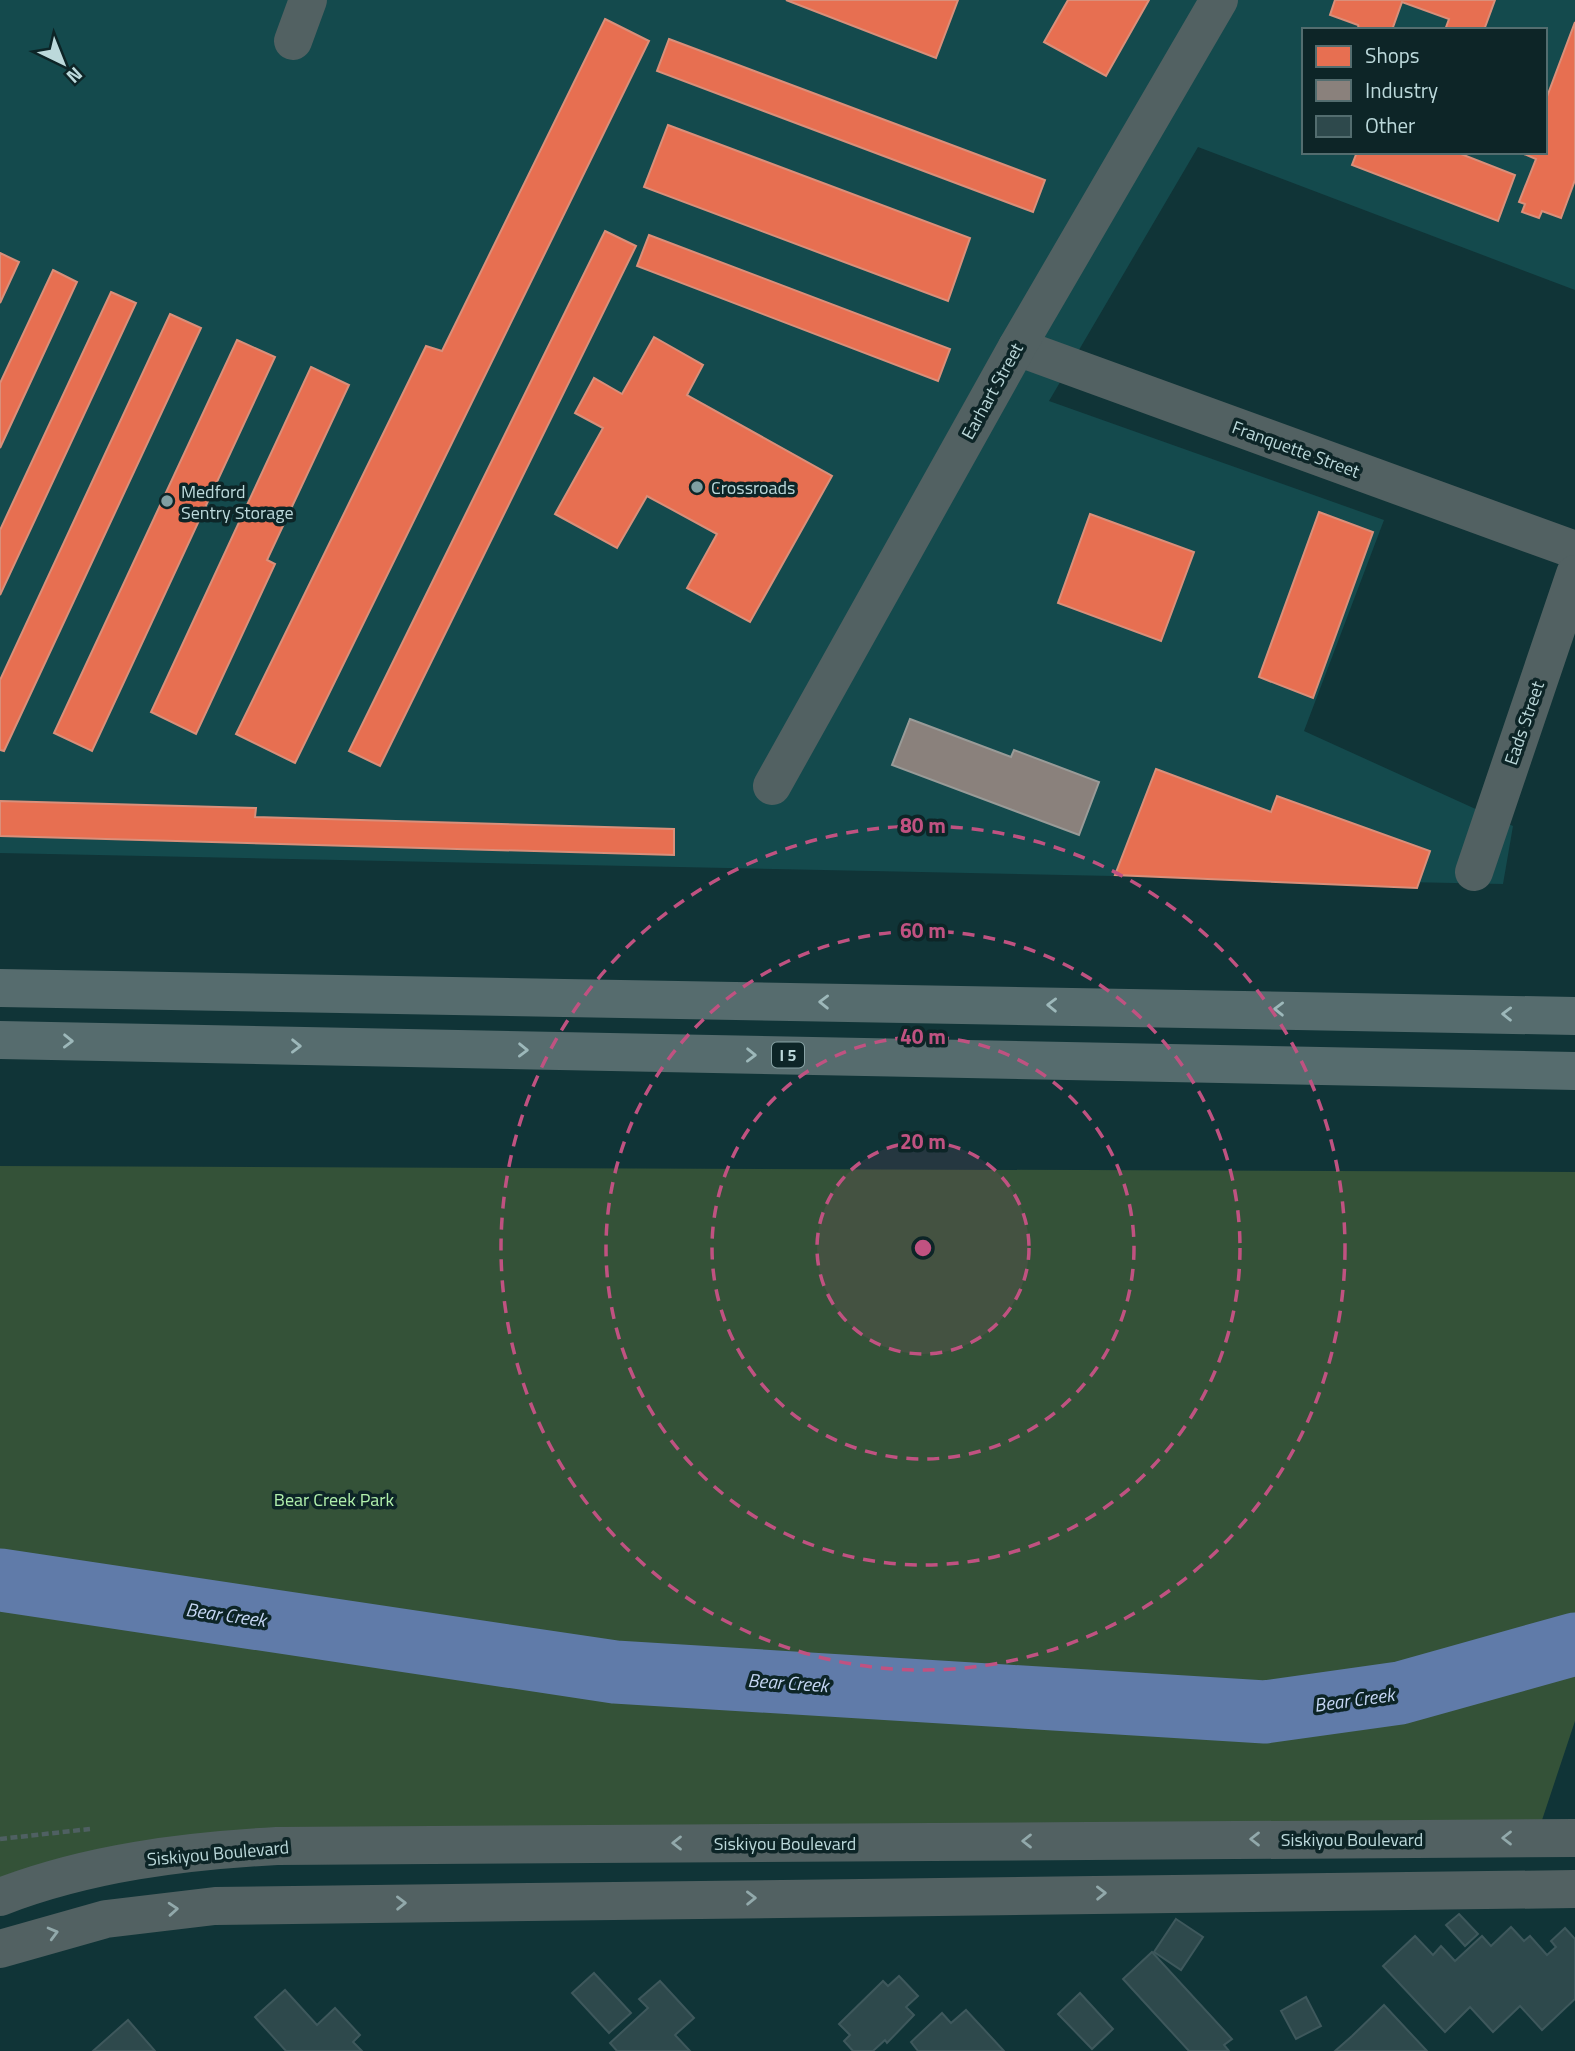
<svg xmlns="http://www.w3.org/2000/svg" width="1575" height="2051" viewBox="0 0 1575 2051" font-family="'Titillium Web',sans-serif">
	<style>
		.built { fill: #144a4d; fill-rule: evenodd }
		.green { fill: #345238 }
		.shops { fill: #e76f51; stroke: #da8f7a; stroke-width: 2 }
		.industry { fill: #8a817c; stroke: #999b98; stroke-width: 2 }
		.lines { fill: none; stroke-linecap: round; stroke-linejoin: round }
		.river { stroke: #607ba9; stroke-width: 63 }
		.building { fill: #2e494c; stroke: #3e585c; stroke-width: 2 }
		.path { stroke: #4f6062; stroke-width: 4.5; stroke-dasharray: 7 3.5; stroke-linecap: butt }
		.minor { stroke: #526162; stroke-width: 38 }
		.highway { stroke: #566c6e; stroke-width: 38 }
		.oneway { stroke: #9db8ba }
		.oneway2 { stroke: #92a9ab }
		.ring { fill: none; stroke: #c05281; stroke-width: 3.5; stroke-dasharray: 12 9 }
		.poi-dot { fill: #809fa2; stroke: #0d2527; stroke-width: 2.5 }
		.labels { text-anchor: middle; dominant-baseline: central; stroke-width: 7; stroke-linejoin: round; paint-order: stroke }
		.shield { fill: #0d2527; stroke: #88a3a5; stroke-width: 2 }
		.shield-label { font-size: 16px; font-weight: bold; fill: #bcd9db }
		.street-label { font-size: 18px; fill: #bcd9db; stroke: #0d2527 }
		.poi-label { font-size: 18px; fill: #bcd9db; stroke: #0d2527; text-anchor: start }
		.park-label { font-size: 18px; fill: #b1f0ac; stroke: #0d2527 }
		.water-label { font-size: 19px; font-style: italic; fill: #c5d6f3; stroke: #0d2527 }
		.centre { fill: #c05281; stroke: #0d2527; stroke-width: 3.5 }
		.ring-label { font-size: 21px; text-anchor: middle; font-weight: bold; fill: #c05281; stroke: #0d2527; stroke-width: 7; stroke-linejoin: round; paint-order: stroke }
	</style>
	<rect width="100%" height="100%" fill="#103437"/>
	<path class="built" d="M0 0H1575V290L1198 147 1049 401 1384 520 1304 731 1513 826 1503 884 0 853ZM1304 30H1545V152H1304Z"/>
	<polygon class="green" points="0,1166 1575,1172 1575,1721 1540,1826 290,1831 0,1884"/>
	<g class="shops">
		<polygon points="786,0 958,0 936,58"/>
		<polygon points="1068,0 1149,0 1106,76 1044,42"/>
		<polygon points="1335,0 1495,0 1484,30 1445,30 1449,19 1402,2 1392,30 1359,30 1358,25 1330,15"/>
		<polygon points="605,19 649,41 295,763 236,734 426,346 442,351"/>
		<polygon points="1575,22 1575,180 1561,218 1542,211 1539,218 1522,212 1525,204 1519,202 1536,159 1524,154 1545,152 1545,102"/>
		<polygon points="669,39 1045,180 1033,212 657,71"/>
		<polygon points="668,125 970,238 948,301 644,187"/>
		<polygon points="1357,152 1456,152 1515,175 1498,221 1352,165"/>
		<polygon points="605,231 636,246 380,766 349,751"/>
		<polygon points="649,235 950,349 938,381 637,266"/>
		<polygon points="0,253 19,262 0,303"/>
		<polygon points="53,270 77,282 0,448 0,383"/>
		<polygon points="111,292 136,303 0,595 0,530"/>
		<polygon points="170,314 201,328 4,751 0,750 0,680"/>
		<polygon points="654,337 703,365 687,395 832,476 750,622 687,588 717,534 647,496 617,548 555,514 603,428 575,413 594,378 622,394"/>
		<polygon points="237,340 275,357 92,751 54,733"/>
		<polygon points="311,367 349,385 267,560 275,564 196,734 151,712"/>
		<polygon points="1319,512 1373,532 1313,698 1259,677"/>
		<polygon points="1090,514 1194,552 1161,641 1058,603"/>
		<polygon points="1156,769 1271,812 1277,796 1430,851 1417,888 1115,875"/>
		<polygon points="0,801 256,808 255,817 674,829 674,855 0,836"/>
	</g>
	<polygon class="industry" points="910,719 1011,757 1014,750 1099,782 1079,835 892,765"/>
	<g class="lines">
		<polyline class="river" points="0,1580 615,1672 1265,1712 1400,1693 1575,1644"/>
	</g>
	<g class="building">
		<polygon points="1459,1914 1478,1934 1465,1946 1446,1925"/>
		<polygon points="1176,1919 1203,1937 1181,1970 1154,1952"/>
		<polygon points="1511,1927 1524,1941 1530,1936 1547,1955 1556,1947 1551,1941 1565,1928 1575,1939 1575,1999 1542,2030 1520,2006 1493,2032 1470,2007 1445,2032 1383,1966 1415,1936 1433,1955 1441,1946 1455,1961 1482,1936 1491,1946"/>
		<polygon points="1152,1952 1232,2039 1224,2045 1229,2051 1189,2051 1123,1979"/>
		<polygon points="594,1973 631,2013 609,2033 572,1993"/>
		<polygon points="899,1976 918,1996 906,2007 914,2015 887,2043 885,2040 873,2051 853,2051 844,2041 850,2035 839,2024 883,1981 888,1986"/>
		<polygon points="660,1981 694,2018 675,2035 690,2051 617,2051 610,2043 648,2008 639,1999"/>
		<polygon points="285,1990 317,2025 335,2008 360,2035 353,2042 362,2051 286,2051 255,2017"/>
		<polygon points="1080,1993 1113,2029 1092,2049 1058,2014"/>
		<polygon points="1306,1997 1321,2026 1296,2039 1281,2011"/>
		<polygon points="1384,2005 1427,2051 1335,2051 1352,2036"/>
		<polygon points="966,2010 1004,2051 918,2051 911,2042 942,2013 951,2023"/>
		<polygon points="128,2020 155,2051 93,2051"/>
	</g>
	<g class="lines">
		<polyline class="path" points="0,1839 90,1829"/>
		<g class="minor">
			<polyline points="293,41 308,0"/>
			<polyline points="1017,347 1575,550"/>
			<polyline points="772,786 1017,347 1219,0"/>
			<polyline points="1474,872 1575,574"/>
			<path d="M0 1897C88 1863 184 1851 277 1846L1575 1838"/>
			<polyline points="0,1949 106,1919 215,1906 1575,1889"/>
		</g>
		<g class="highway">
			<polyline points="0,988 1575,1016"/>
			<polyline points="0,1040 1575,1071"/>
		</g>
	</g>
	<defs><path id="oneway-chevron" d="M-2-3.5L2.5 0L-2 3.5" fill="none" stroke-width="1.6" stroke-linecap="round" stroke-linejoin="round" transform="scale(1.75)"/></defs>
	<g class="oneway">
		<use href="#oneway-chevron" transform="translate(824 1002) rotate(-179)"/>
		<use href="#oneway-chevron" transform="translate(1052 1005) rotate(-179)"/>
		<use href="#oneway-chevron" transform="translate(1279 1009) rotate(-179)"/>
		<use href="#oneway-chevron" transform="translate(1507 1014) rotate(-179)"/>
		<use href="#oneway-chevron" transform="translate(68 1041) rotate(1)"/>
		<use href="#oneway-chevron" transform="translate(296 1046) rotate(1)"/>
		<use href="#oneway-chevron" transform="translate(523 1050) rotate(1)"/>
		<use href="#oneway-chevron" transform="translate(751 1055) rotate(1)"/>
	</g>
	<g class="oneway2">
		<use href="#oneway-chevron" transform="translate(1507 1838) rotate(180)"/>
		<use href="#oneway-chevron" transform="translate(1255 1839) rotate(180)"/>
		<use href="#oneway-chevron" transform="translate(1027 1841) rotate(180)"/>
		<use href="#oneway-chevron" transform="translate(677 1843) rotate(180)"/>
		<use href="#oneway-chevron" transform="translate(1101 1893) rotate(-1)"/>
		<use href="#oneway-chevron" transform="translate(751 1898) rotate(-1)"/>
		<use href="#oneway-chevron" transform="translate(401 1903) rotate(-1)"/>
		<use href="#oneway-chevron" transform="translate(173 1909) rotate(-4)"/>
		<use href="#oneway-chevron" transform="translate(53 1933) rotate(-15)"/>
	</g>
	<circle cx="923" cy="1248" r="106" fill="#c05281" fill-opacity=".12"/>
	<g class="ring">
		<circle cx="923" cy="1248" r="106"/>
		<circle cx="923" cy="1248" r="211"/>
		<circle cx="923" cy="1248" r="317"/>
		<circle cx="923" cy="1248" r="422"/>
	</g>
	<g class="poi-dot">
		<circle cx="697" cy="487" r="7"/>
		<circle cx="167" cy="501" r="7"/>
	</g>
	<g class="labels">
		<rect class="shield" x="772" y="1042.5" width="32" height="25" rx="5"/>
		<g class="shield-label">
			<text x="788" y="1055">I 5</text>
		</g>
		<g class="street-label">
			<text transform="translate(992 391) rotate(-61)">Earhart Street</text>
			<text transform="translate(1296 449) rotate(20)">Franquette Street</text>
			<text transform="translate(1524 723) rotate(-71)">Eads Street</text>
			<text x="1352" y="1839">Siskiyou Boulevard</text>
			<text x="785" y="1843">Siskiyou Boulevard</text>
			<text transform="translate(218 1853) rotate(-5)">Siskiyou Boulevard</text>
		</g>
		<g class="poi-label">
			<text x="711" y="487">Crossroads</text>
			<text x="181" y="491">Medford<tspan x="181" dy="21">Sentry Storage</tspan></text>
		</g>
		<g class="park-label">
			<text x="334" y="1499">Bear Creek Park</text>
		</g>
		<g class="water-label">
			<text transform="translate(226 1614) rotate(8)">Bear Creek</text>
			<text transform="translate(788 1682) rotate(4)">Bear Creek</text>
			<text transform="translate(1354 1699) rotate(-8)">Bear Creek</text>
		</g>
	</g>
	<circle cx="923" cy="1248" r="10" class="centre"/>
	<g class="ring-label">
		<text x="923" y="833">80 m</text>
		<text x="923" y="938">60 m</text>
		<text x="923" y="1044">40 m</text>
		<text x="923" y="1149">20 m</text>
	</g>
	<rect x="1302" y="28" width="245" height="126" fill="#0d2527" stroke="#536d6f" stroke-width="2"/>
	<rect x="1316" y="46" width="35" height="21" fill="#e76f51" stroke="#536d6f" stroke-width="2"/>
	<text x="1365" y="63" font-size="21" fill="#bcd9db">Shops</text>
	<rect x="1316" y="80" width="35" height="21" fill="#8a817c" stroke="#536d6f" stroke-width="2"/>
	<text x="1365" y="98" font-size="21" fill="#bcd9db">Industry</text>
	<rect x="1316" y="116" width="35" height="21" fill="#2e494c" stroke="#536d6f" stroke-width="2"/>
	<text x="1365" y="133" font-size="21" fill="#bcd9db">Other</text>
	<g transform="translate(63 63) rotate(137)" stroke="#0d2527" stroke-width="5" paint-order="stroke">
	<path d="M0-5L12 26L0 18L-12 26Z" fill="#bcd9db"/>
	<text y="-10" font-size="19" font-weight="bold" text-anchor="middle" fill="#bcd9db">N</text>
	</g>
</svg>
